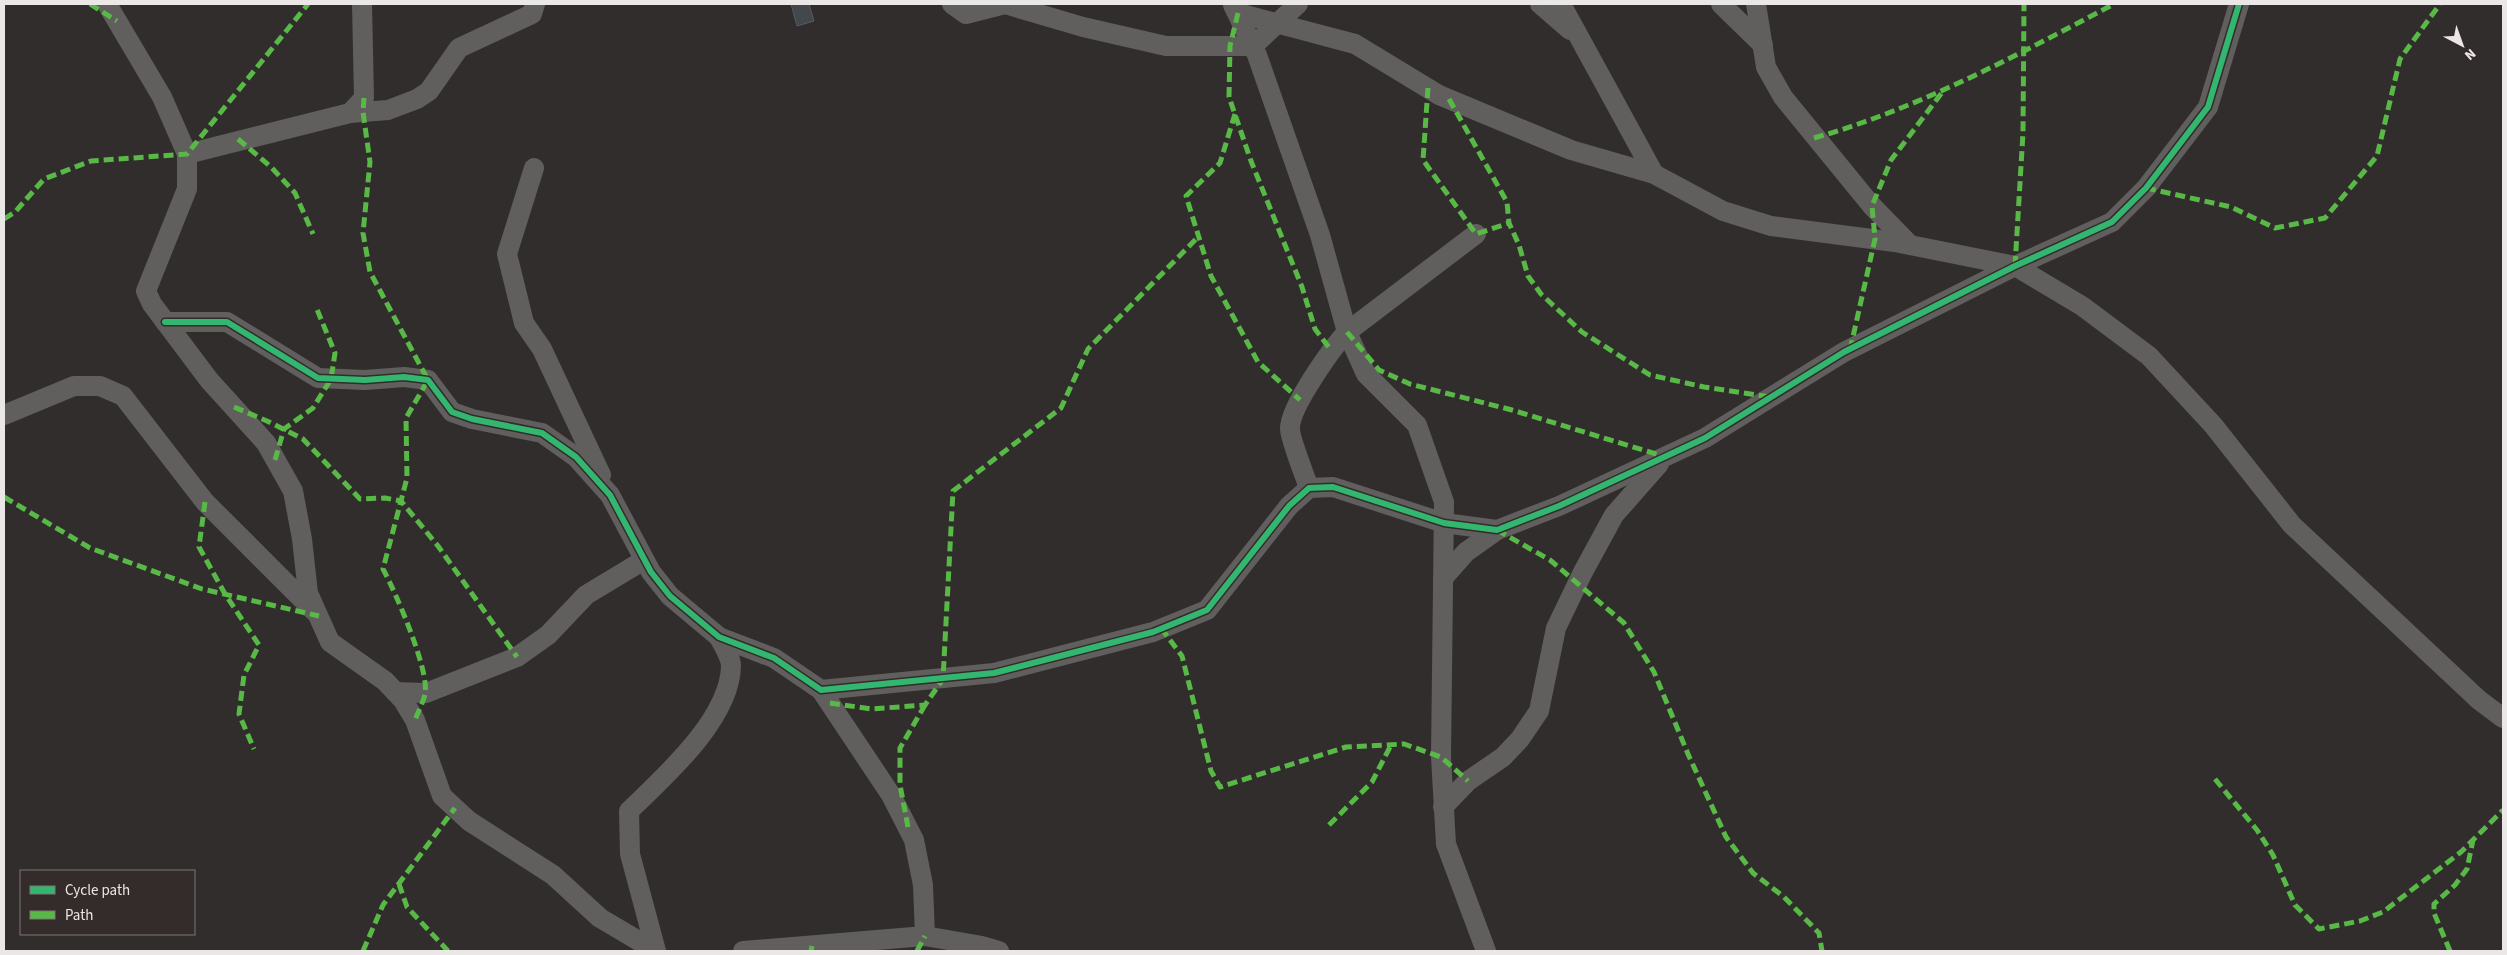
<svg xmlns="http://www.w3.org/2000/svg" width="2507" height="955" viewBox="0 0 2507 955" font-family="'Source Sans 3',sans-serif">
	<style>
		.building { fill: #42484b; stroke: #5a5a5a }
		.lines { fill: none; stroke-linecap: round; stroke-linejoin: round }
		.minor { stroke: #605f5e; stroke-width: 20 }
		.quiet { stroke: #58b947; stroke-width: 5; stroke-dasharray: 10 5; stroke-linecap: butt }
		.cycleway-casing { stroke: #332c2b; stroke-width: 9 }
		.cycleway { stroke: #33b770; stroke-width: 6 }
	</style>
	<rect width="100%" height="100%" fill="#312d2d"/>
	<polygon class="building" points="791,4 809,4 814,21 797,26"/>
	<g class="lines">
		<g class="minor">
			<polyline points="107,4 162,97 187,154"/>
			<path d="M362 4 364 98 350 113 187 154V189L146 291 152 304 209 380 266 443 293 491 302 539 308 593 330 642 385 681 403 700 415 720 442 796 469 821 553 875 600 918 656 951 630 854 629 811C665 776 730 719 731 666 731 657 723 645 719 637"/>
			<polyline points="952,4 966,14 1005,4 1083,27 1166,46 1253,46 1298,4"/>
			<polyline points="1540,4 1570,30"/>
			<polyline points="1561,4 1654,174"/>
			<polyline points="1721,4 1763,45"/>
			<polyline points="1756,4 1766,67 1783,97 1872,206 1910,245"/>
			<polyline points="1233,5 1257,55 1320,235 1347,332 1366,374 1417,425 1444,502 1441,757 1446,844 1486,951"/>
			<polyline points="1238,13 1355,44 1439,95 1571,150 1654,174 1723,211 1771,226 1895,242 2015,266 2082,306 2149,356 2213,425 2292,525 2479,700 2503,718"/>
			<polyline points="350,113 388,110 417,99 429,91 459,48 532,14 535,4"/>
			<polyline points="534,168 507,254 524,323 542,349 601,475"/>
			<polyline points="165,322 227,322 318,378 365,380 404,377 428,380 452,412 472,419 542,433 576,457 610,495 651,572 670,596 719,637 774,658 821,690 994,673 1153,632 1207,610 1289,506 1309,488 1333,487 1444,523 1497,530 1559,506 1705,438 1844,352 2015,266 2112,222 2146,188 2208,107 2239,4"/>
			<polyline points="4,415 74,386 100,386 123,396 205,502 314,611"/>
			<path d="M1309 488C1305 476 1290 439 1290 429 1289 408 1332 348 1347 332L1476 234"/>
			<polyline points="1443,578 1466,552 1497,530"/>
			<polyline points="395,692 426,693 517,657 548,635 586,595 644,560"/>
			<polyline points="1443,807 1468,781 1503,757 1520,739 1539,711 1556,628 1583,572 1614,515 1659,464"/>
			<polyline points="925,936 982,946 999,951"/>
			<polyline points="743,951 925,936 923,885 914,840 891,795 821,690"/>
		</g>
		<g class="quiet">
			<polyline points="90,4 117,21"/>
			<polyline points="1238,13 1230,46 1229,97 1251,161 1302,287 1315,329 1331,350"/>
			<polyline points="1428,88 1423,160 1476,234 1509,223"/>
			<path d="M364 98 363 112 370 162 363 233 370 272 428 380 406 418 407 478 383 569C395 591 430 671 425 694 423 703 418 712 415 720"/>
			<polyline points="1449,99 1507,202 1509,223 1519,245 1528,276 1541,294 1582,332 1650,375 1704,387 1770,397"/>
			<polyline points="1235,114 1220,163 1186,196 1211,276 1258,362 1300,400"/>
			<path d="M1814 138C1920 108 2017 55 2114 4"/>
			<polyline points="238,139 271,167 295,193 313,234"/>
			<polyline points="2146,188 2231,207 2275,228 2325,218 2377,156 2400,59 2440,4"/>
			<polyline points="4,219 15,212 44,179 91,161 187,154 308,4"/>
			<polyline points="2015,266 2023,133 2024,4"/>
			<polyline points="1347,332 1379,370 1410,384 1512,410 1666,457"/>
			<polyline points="1850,350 1875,239 1872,206 1891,160 1944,90"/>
			<polyline points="234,407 267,421 303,439 360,499 385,498 401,501 438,546 517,657"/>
			<polyline points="275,460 284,429 313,408 331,379 335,353 316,307"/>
			<polyline points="4,497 90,548 202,589 319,616"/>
			<polyline points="205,502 199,547 225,594 259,645 244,675 239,714 254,749"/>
			<polyline points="1497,530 1550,560 1624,623 1654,672 1688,754 1726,837 1753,873 1784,897 1819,933 1822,951"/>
			<polyline points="1161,628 1182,656 1211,771 1220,787 1346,747 1404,744 1441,757 1468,781"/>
			<polyline points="830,703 871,709 925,705 943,679 953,491 1061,408 1088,349 1199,236"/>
			<polyline points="2215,779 2257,830 2273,855 2295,905 2319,929 2360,921 2383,912 2461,852 2503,810"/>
			<polyline points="1329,825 1372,782 1391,745"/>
			<polyline points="908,827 900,785 900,748 925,705"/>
			<polyline points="399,884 407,907 448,951"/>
			<polyline points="363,951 383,905 455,808"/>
			<polyline points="811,951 812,946"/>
			<polyline points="917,951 925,936"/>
			<polyline points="2450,951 2434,913 2434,904 2455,885 2467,869 2473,840"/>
		</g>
		<g class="cycleway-casing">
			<polyline id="cycleway" points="165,322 227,322 318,378 365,380 404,377 428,380 452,412 472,419 542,433 576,457 610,495 651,572 670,596 719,637 774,658 821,690 994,673 1153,632 1207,610 1289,506 1309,488 1333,487 1444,523 1497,530 1559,506 1705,438 1844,352 2015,266 2112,222 2146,188 2208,107 2239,4"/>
		</g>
		<use href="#cycleway" class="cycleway"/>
	</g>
	<rect width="2507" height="955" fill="none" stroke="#ebe7e6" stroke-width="10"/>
	<rect x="20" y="870" width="175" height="65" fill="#332c2b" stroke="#7d7776"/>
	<rect x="30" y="886" width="25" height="8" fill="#33b770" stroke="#7d7776"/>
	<text x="65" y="895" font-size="15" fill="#ebe7e6">Cycle path</text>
	<rect x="30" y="911" width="25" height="8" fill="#58b947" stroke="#7d7776"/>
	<text x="65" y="920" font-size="15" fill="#ebe7e6">Path</text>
	<g transform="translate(2462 45) rotate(139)" stroke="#332c2b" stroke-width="4" paint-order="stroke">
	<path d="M0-4L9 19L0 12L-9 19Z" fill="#ebe7e6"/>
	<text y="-8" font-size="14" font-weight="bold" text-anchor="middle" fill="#ebe7e6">N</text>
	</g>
</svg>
